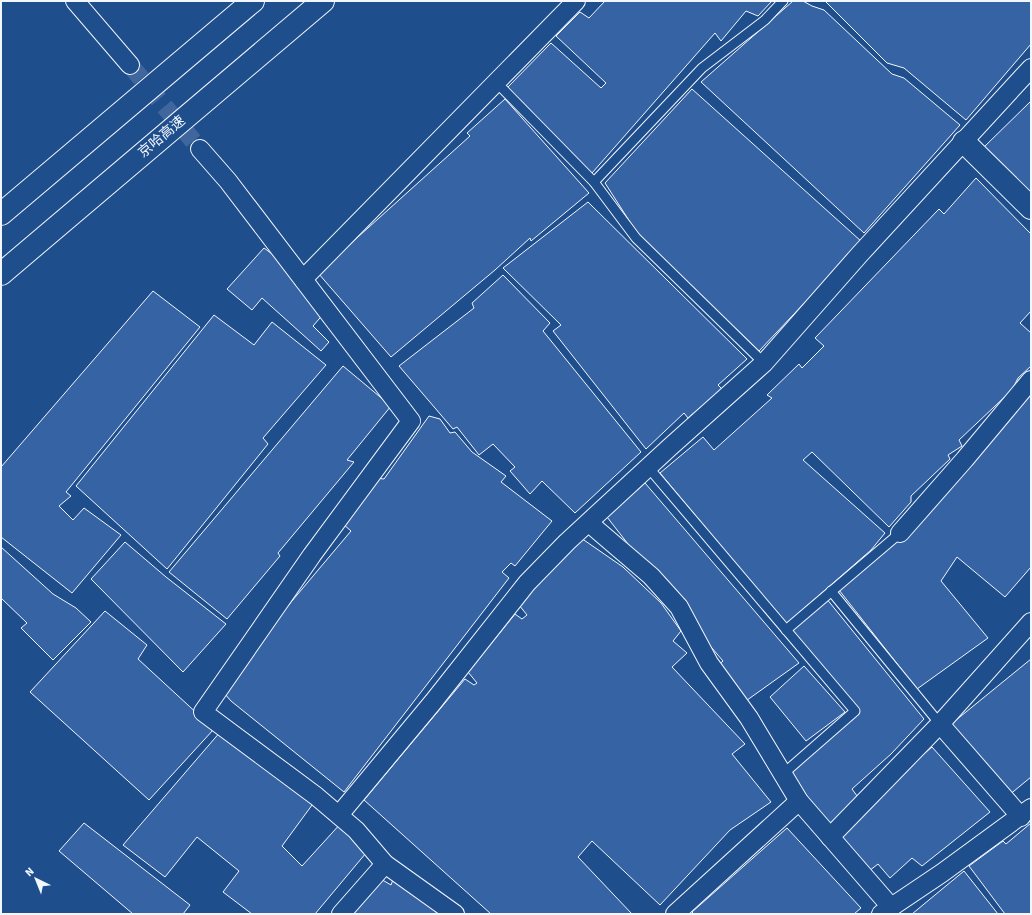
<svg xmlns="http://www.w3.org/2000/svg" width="1032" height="915" viewBox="0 0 1032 915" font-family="'Source Sans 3','Noto Sans SC',sans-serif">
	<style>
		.building { fill: #3563a3; stroke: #f2f6ff }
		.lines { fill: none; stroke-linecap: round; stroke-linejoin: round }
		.street-tunnel { stroke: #3f679d; stroke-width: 18; stroke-dasharray: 18 9; stroke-linecap: butt }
		.lane-casing { stroke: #f2f6ff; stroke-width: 11 }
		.street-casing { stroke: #f2f6ff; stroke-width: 20 }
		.secondary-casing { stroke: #f2f6ff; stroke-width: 24 }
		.highway-casing { stroke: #f2f6ff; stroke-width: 24 }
		.lane { stroke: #1f4e8c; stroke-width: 9 }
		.street { stroke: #1f4e8c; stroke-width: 18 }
		.secondary { stroke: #1f4e8c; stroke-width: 22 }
		.highway { stroke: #1f4e8c; stroke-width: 22 }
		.labels { text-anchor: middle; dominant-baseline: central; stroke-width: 3; stroke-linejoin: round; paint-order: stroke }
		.street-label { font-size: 14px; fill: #f2f6ff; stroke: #1f4e8c }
	</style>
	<rect width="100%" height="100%" fill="#1f4e8c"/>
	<g class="building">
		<polygon points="605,1 772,1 758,16 746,11 721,41 715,33 592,173 507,88 551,43 601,88 606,83 556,36 580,12 589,18"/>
		<polygon points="793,1 803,1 812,6 824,10 892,74 904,78 960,125 864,233 701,82"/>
		<polygon points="825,1 1031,1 1031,44 966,120 904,68 887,63"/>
		<polygon points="692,89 862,242 759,351 639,236 605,183"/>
		<polygon points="505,99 589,193 531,241 530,238 495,270 391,357 318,273 470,136 467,133"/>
		<polygon points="1031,101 1031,194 983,148"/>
		<polygon points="976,178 1031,234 1031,311 1020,323 1031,333 1031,366 1018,378 1012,390 959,440 962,446 948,455 950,459 911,496 911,502 889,527 812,452 803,460 885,533 871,550 786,624 660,473 703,437 714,450 772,398 767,395 799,364 802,368 824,346 815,338 939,209 944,214"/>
		<polygon points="588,202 747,359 718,385 722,389 688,418 684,413 646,449 553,331 561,325 503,268"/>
		<polygon points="264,248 291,268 326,311 313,326 329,342 321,351 262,298 252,310 227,289"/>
		<polygon points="503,275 550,323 543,331 641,452 575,513 542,481 530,494 510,471 515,467 493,444 479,455 457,427 453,429 399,366 474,308 472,303"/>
		<polygon points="153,291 200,327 66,492 71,496 59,506 73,520 84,508 121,535 72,593 1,537 1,467"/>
		<polygon points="214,315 254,345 272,322 326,365 263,438 268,444 167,569 76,486"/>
		<polygon points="343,366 391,406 347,460 354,462 278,553 280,556 227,619 169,572"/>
		<polygon points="1031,394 1031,567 1005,597 957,557 941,581 988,638 917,689 839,590"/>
		<polygon points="429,416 440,419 450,433 455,432 472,452 506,476 501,482 552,521 515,566 511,563 502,572 509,578 344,792 231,701 224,693 281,614 351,531 343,524 375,478 384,479"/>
		<polygon points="645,483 799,663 743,703 716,667 723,661 688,620 692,614 645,559 642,562 607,517"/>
		<polygon points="581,538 623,567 661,603 681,631 673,641 687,653 672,667 745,744 732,754 771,802 730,830 660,905 592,841 578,857 632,914 491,914 364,800 465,679 474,685 477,683 468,672 515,614 522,619 527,615 519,605 550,569"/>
		<polygon points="125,542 166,577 226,624 183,672 91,579"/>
		<polygon points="1,547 53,594 76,608 91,622 53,660 21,628 27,623 1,598"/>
		<polygon points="826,598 924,719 891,754 852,789 860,800 829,827 787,777 859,712 790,629"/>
		<polygon points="105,611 147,645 138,659 214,729 149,800 30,692"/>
		<polygon points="1031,659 1031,777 1008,796 950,725"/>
		<polygon points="804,666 845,712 806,741 770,697"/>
		<polygon points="221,731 315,801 282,846 302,866 342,822 366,853 315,914 252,914 223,892 239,871 197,837 165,877 123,845"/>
		<polygon points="932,747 990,812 922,866 912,858 890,878 878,864 869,871 839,837 877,794"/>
		<polygon points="84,823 190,905 183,914 133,914 59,851"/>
		<polygon points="1031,823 1031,914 1005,914 969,866 1003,841 1006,844"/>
		<polygon points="787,828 861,908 854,914 694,914 692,912"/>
		<polygon points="964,871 998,914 912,914"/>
		<polygon points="394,877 433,902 439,914 351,914 379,878 391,885"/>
	</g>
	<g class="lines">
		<polyline class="street-tunnel" points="130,65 200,149"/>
		<g class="lane-casing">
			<g id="lane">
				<polyline points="496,82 594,182 636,238 764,363"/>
				<polyline points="594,182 702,68 765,20 783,1"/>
				<polyline points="648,467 855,711 783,774"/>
				<polyline points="831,591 940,724"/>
				<polyline points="786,630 900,533"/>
			</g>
		</g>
		<g class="street-casing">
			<g id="street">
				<polyline points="75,1 130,65"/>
				<polyline points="200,149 228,181 411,421 312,555 203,712 316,796 356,830 385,864 455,914"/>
				<polyline points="303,279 576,1"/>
				<polyline points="589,523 651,576 679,607 709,663 749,718 799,801 891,907"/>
				<polyline points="900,533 965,459 1031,380"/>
				<polyline points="940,724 1021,817"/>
				<polyline points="339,815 433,702 527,583 567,542 670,447 764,363 860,254 1031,68"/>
				<polyline points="830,837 940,724 1031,622"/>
				<polyline points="341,914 385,864"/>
				<polyline points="675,914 799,801"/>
				<polyline points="881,914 942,873 1031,808"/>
			</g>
		</g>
		<g class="secondary-casing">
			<polyline id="secondary" points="964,142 1031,208"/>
		</g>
		<g class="highway-casing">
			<g id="highway">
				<polyline points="1,214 253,1"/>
				<polyline points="1,274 323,1"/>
			</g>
		</g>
		<use href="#lane" class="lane"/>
		<use href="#street" class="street"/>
		<use href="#secondary" class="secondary"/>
		<use href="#highway" class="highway"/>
	</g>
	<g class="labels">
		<g class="street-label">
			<text transform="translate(162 137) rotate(-40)">京哈高速</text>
		</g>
	</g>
	<rect width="1032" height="915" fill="none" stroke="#f2f6ff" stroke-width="4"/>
	<g transform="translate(36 879) rotate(317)" stroke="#1f4e8c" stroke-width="3" paint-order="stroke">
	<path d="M0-3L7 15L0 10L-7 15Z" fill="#f2f6ff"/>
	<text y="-6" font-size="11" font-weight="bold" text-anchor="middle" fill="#f2f6ff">N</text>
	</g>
</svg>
